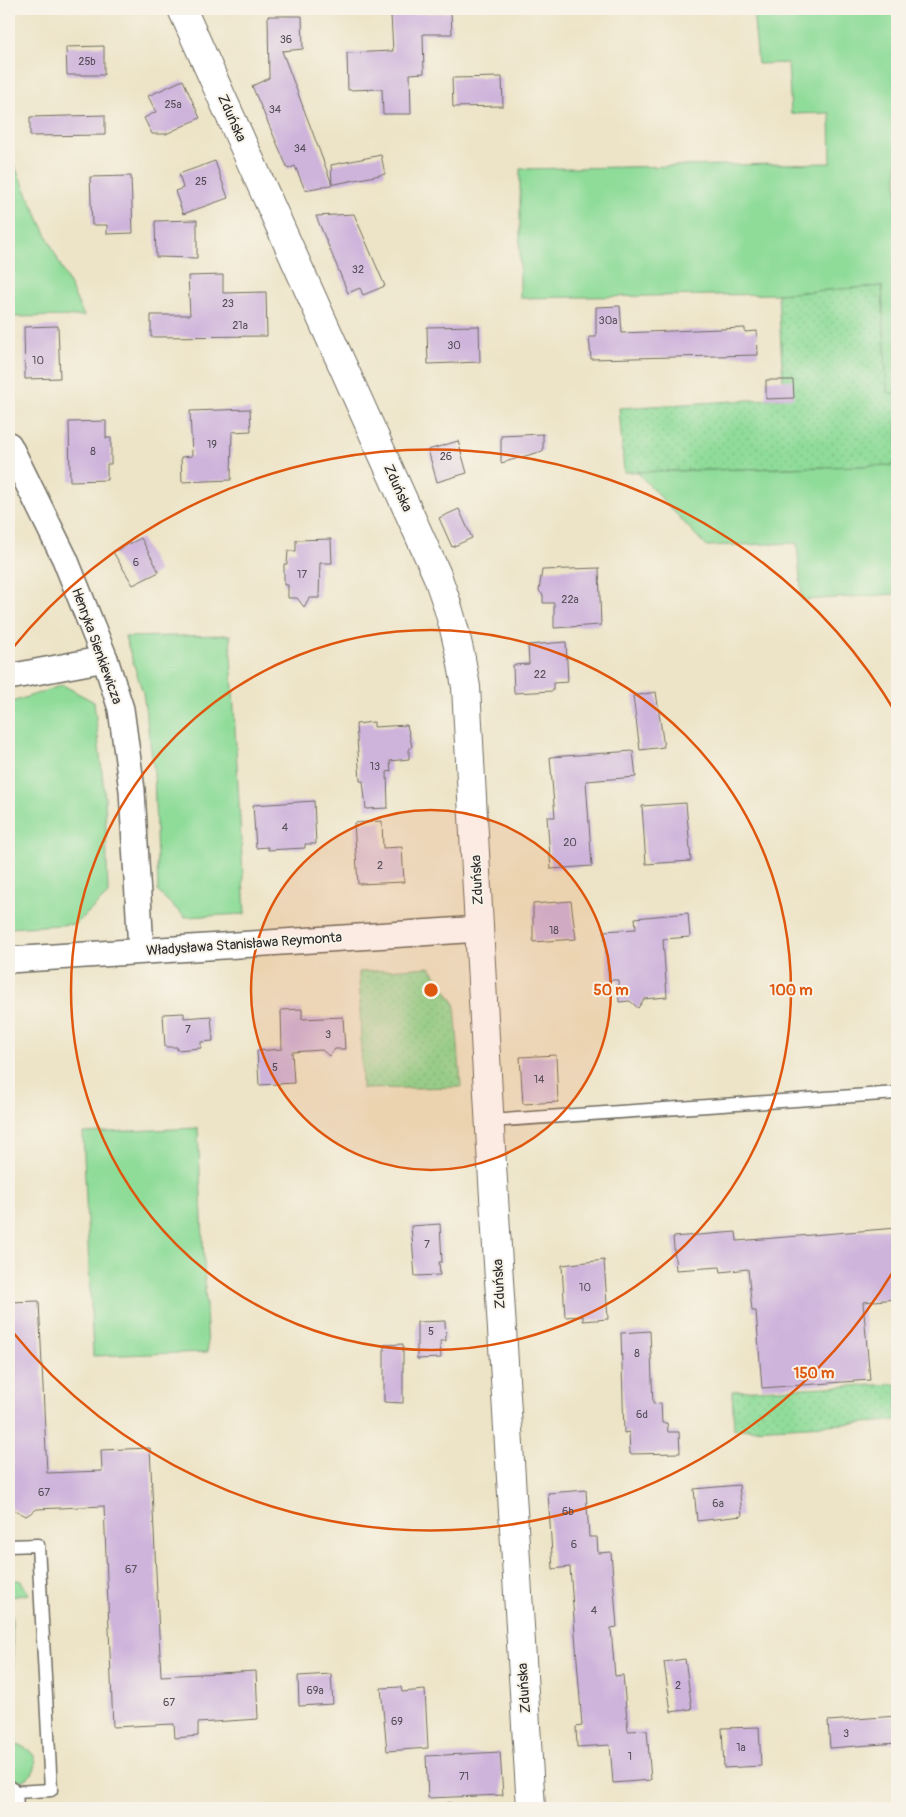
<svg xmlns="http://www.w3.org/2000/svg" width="906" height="1817" viewBox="0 0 906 1817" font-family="Pangolin,sans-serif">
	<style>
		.grass { fill: #8fdc99; stroke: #5d8462 }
		.garden { fill: url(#garden-dots); stroke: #5d8462 }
		.building { fill: #ceb4db }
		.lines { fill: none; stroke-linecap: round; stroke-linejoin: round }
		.service-casing { stroke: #6f6c62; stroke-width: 15 }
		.minor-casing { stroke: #6f6c62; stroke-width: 28 }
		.tertiary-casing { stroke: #6f6c62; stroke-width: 30 }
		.path { stroke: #6f6c62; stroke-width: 3; stroke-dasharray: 4 4; stroke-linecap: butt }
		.service { stroke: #fff; stroke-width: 12 }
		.minor { stroke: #fff; stroke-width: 25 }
		.tertiary { stroke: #fff; stroke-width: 28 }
		.ring { fill: none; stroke: #df570e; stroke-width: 2.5 }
		.labels { text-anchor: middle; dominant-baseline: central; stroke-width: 4; stroke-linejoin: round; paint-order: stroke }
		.number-label { font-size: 11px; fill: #544d57 }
		.street-label { font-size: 14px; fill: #2b2b2b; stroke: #f7f3e8 }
		.centre { fill: #df570e; stroke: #f7f3e8; stroke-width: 2.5 }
		.ring-label { font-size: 15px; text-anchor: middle; font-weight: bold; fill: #df570e; stroke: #f7f3e8; stroke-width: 4; stroke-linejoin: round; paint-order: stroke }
	</style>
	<defs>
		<pattern id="garden-dots" width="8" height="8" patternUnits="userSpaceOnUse" patternTransform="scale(1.25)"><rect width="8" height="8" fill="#8fdc99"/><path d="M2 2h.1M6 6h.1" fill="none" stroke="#7cbd84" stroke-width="1.8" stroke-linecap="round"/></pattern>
	</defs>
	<rect width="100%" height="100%" fill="#f7f3e8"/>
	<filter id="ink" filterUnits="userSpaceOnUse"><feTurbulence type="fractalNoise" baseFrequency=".02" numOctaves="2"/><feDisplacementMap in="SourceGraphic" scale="10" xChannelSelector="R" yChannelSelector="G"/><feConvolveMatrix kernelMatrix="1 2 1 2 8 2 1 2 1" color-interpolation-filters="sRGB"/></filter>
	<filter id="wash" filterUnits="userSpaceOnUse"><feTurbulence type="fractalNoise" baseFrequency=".0096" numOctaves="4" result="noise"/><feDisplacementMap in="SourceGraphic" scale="20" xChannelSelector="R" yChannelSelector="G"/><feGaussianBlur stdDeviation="1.12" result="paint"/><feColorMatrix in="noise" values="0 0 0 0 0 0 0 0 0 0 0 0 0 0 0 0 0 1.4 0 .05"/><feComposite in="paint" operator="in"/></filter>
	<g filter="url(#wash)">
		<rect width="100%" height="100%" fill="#ede4c7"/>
		<g class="grass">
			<polygon points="753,9 897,9 897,393 887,394 882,286 778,294 520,298 520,169 831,163 830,113 791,114 788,63 758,64"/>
			<polygon points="9,154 84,316 9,317"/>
			<polygon points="897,465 897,594 802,600 797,543 706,546 637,472"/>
			<polygon points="230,635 245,914 185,917 158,892 154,771 143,693 125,637"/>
			<polygon points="63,685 94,702 105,799 108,894 76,924 9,928 9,703"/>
			<polygon points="198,1128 208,1352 93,1356 83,1133"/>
			<path d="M9 1578 21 1581 29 1594 11 1597 16 1745C45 1750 41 1782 11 1782Z"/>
		</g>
		<g class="garden">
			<polygon points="882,286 887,393 897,393 897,465 624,472 619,408 784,398 778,294"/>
			<polygon points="430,967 455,1004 461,1087 362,1089 359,972"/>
			<polygon points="897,1384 897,1421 734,1430 732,1391"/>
		</g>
		<g id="blocks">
			<g class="building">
				<polygon points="451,12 452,34 423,34 424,73 410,74 411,114 383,114 382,89 348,90 347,53 393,51 391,15"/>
				<polygon points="268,16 302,16 303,49 282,51 332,184 331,165 381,155 385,174 305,190 295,166 288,169 252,86 269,78"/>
				<polygon points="104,46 104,75 67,75 66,47"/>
				<polygon points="502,77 503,106 453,107 452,78"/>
				<polygon points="183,80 200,118 166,134 152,134 144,118 156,112 148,96"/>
				<polygon points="105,115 105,135 30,136 30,117"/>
				<polygon points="215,161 228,198 183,214 175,191 183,188 179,174"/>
				<polygon points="131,176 133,233 107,234 107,225 92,225 90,177"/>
				<polygon points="354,214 385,286 363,295 360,288 348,293 316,216"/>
				<polygon points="197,220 197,258 156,257 155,221"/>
				<polygon points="223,275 223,293 266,292 267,336 151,337 151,315 190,315 188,276"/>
				<polygon points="620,306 622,333 745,328 745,332 757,331 758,355 591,359 589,337 596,337 596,307"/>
				<polygon points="58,326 60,378 25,379 24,327"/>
				<polygon points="479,326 480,362 428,364 427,327"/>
				<polygon points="766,380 793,380 794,398 766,399"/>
				<polygon points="250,409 251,431 232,432 231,480 182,482 181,457 192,456 190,411"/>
				<polygon points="106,421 106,438 111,438 111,464 107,464 107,480 70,481 69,422"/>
				<polygon points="543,434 543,451 501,463 501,436"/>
				<polygon points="458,441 467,473 437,482 428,450"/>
				<polygon points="459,509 472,538 452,547 439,518"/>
				<polygon points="141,538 159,572 133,585 113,552"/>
				<polygon points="331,539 332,563 320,563 319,598 309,598 304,607 297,598 288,598 288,585 284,585 284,564 287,564 288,551 296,551 296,540"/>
				<polygon points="599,568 601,625 554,628 554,603 543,603 543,595 539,591 542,570"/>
				<polygon points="566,642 568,682 553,683 553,691 514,693 513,665 529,664 528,645"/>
				<polygon points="656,692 664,747 640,750 633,696"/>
				<polygon points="374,722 374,727 407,725 412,746 409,750 409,759 390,761 391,771 387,772 388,808 366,809 363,781 360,781 356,724"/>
				<polygon points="633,751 636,777 586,781 592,866 551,869 547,817 555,817 550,757"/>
				<polygon points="314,801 316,844 305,844 305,848 268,850 268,847 256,848 253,805"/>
				<polygon points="686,803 691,861 646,864 642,806"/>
				<polygon points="382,821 383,848 402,847 404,882 358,884 354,823"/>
				<polygon points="571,901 576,939 533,942 533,904"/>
				<polygon points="688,913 690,937 663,939 667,997 644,999 638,1008 630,1001 619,1002 618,980 609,980 604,931 636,929 635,918"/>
				<polygon points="302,1009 302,1019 343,1017 345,1049 335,1049 329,1056 322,1050 292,1052 294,1083 259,1085 257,1051 282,1049 281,1010"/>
				<polygon points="184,1013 184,1018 211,1016 213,1041 201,1042 201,1048 177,1050 177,1047 165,1047 163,1014"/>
				<polygon points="556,1055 558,1102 523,1104 520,1057"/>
				<polygon points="440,1224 442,1262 439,1262 440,1275 415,1276 411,1226"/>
				<polygon points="897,1228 897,1299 863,1302 870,1380 762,1388 756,1311 752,1311 748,1269 721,1272 720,1267 676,1270 673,1237 736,1232 737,1241"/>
				<polygon points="604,1260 608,1319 583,1321 583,1316 565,1317 562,1265"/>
				<polygon points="39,1301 47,1473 102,1471 101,1450 150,1448 161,1676 256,1671 258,1719 198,1723 198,1736 175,1738 174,1724 113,1727 104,1506 37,1509 26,1516 9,1507 9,1302"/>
				<polygon points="445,1321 446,1341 440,1341 441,1358 417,1359 417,1322"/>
				<polygon points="650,1331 653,1404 661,1403 662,1423 667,1423 668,1432 679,1432 680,1453 630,1454 629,1432 624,1433 621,1333"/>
				<polygon points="403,1344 403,1403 384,1402 384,1345"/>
				<polygon points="739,1485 742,1516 697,1521 694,1489"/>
				<polygon points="586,1490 589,1537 597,1537 598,1553 611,1552 617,1627 611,1628 615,1676 623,1675 628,1731 647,1730 651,1780 613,1783 610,1745 577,1747 576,1727 582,1726 570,1567 553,1569 548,1493"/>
				<polygon points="685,1659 692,1709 671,1712 664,1662"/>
				<polygon points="331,1674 333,1704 299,1706 298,1676"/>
				<polygon points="401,1687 402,1692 425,1690 428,1748 387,1751 381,1688"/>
				<polygon points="897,1716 897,1743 830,1748 828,1721"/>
				<polygon points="759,1727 761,1766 724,1768 722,1728"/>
				<polygon points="500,1752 503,1795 428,1798 426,1756"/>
			</g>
		</g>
	</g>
	<g filter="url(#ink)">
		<use href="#blocks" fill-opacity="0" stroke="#6f6c62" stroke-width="1"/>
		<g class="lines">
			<g class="service-casing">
				<g id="service">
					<polyline points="489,1121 897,1093"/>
					<polyline points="9,1546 38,1545 51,1790 16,1792 9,1786"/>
					<polyline points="16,1792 17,1808"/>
				</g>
			</g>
			<g class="minor-casing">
				<g id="minor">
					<polyline points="9,445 65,559 105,659 121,709 132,790 141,950"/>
					<polyline points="9,677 105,659"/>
					<polyline points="9,960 480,929"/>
				</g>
			</g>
			<g class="tertiary-casing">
				<path id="tertiary" d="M182 9 437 575C451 612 460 647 466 687L491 1148 531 1808"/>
			</g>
			<polyline class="path" points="449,1802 449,1808"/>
			<use href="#service" class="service"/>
			<use href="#minor" class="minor"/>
			<use href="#tertiary" class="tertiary"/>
		</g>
	</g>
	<circle cx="431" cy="990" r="180" fill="#df570e" fill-opacity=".12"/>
	<g class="ring">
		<circle cx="431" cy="990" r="180"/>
		<circle cx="431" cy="990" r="360"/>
		<path d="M897 1265A541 541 0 0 1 11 1330M11 650A541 541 0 0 1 897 715"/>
	</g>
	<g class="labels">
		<g class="number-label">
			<text x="286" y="39">36</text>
			<text x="87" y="61">25b</text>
			<text x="173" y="104">25a</text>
			<text x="275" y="109">34</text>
			<text x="300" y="148">34</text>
			<text x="201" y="181">25</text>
			<text x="358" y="269">32</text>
			<text x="228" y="303">23</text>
			<text x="608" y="320">30a</text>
			<text x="240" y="325">21a</text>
			<text x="454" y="345">30</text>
			<text x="38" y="360">10</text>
			<text x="212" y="444">19</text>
			<text x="93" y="451">8</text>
			<text x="446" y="456">26</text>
			<text x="136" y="562">6</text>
			<text x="302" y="574">17</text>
			<text x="570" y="599">22a</text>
			<text x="540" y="674">22</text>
			<text x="375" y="766">13</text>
			<text x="285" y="827">4</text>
			<text x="570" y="842">20</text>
			<text x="380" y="865">2</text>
			<text x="554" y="930">18</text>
			<text x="188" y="1029">7</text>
			<text x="328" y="1034">3</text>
			<text x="275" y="1067">5</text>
			<text x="539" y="1079">14</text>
			<text x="427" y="1244">7</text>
			<text x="585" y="1287">10</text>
			<text x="431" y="1331">5</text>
			<text x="637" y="1353">8</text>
			<text x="642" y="1414">6d</text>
			<text x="44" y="1492">67</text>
			<text x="718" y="1503">6a</text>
			<text x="568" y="1511">6b</text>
			<text x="574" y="1544">6</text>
			<text x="131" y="1569">67</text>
			<text x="594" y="1610">4</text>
			<text x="678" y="1685">2</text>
			<text x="315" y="1690">69a</text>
			<text x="169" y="1702">67</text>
			<text x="397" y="1721">69</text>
			<text x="846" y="1733">3</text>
			<text x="741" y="1747">1a</text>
			<text x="630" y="1756">1</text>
			<text x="464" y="1776">71</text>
		</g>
		<g class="street-label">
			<text transform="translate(232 118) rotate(66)">Zduńska</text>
			<text transform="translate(398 488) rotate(66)">Zduńska</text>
			<text transform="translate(97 646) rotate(70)">Henryka Sienkiewicza</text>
			<text transform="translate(477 880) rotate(-93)">Zduńska</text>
			<text transform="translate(244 944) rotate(-4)">Władysława Stanisława Reymonta</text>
			<text transform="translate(499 1284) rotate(-93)">Zduńska</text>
			<text transform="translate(524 1688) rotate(-94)">Zduńska</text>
		</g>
	</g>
	<circle cx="431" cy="990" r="8" class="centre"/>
	<g class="ring-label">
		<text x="611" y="995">50 m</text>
		<text x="791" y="995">100 m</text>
		<text x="814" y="1378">150 m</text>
	</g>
	<rect width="906" height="1817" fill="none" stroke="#f7f3e8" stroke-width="30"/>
</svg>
